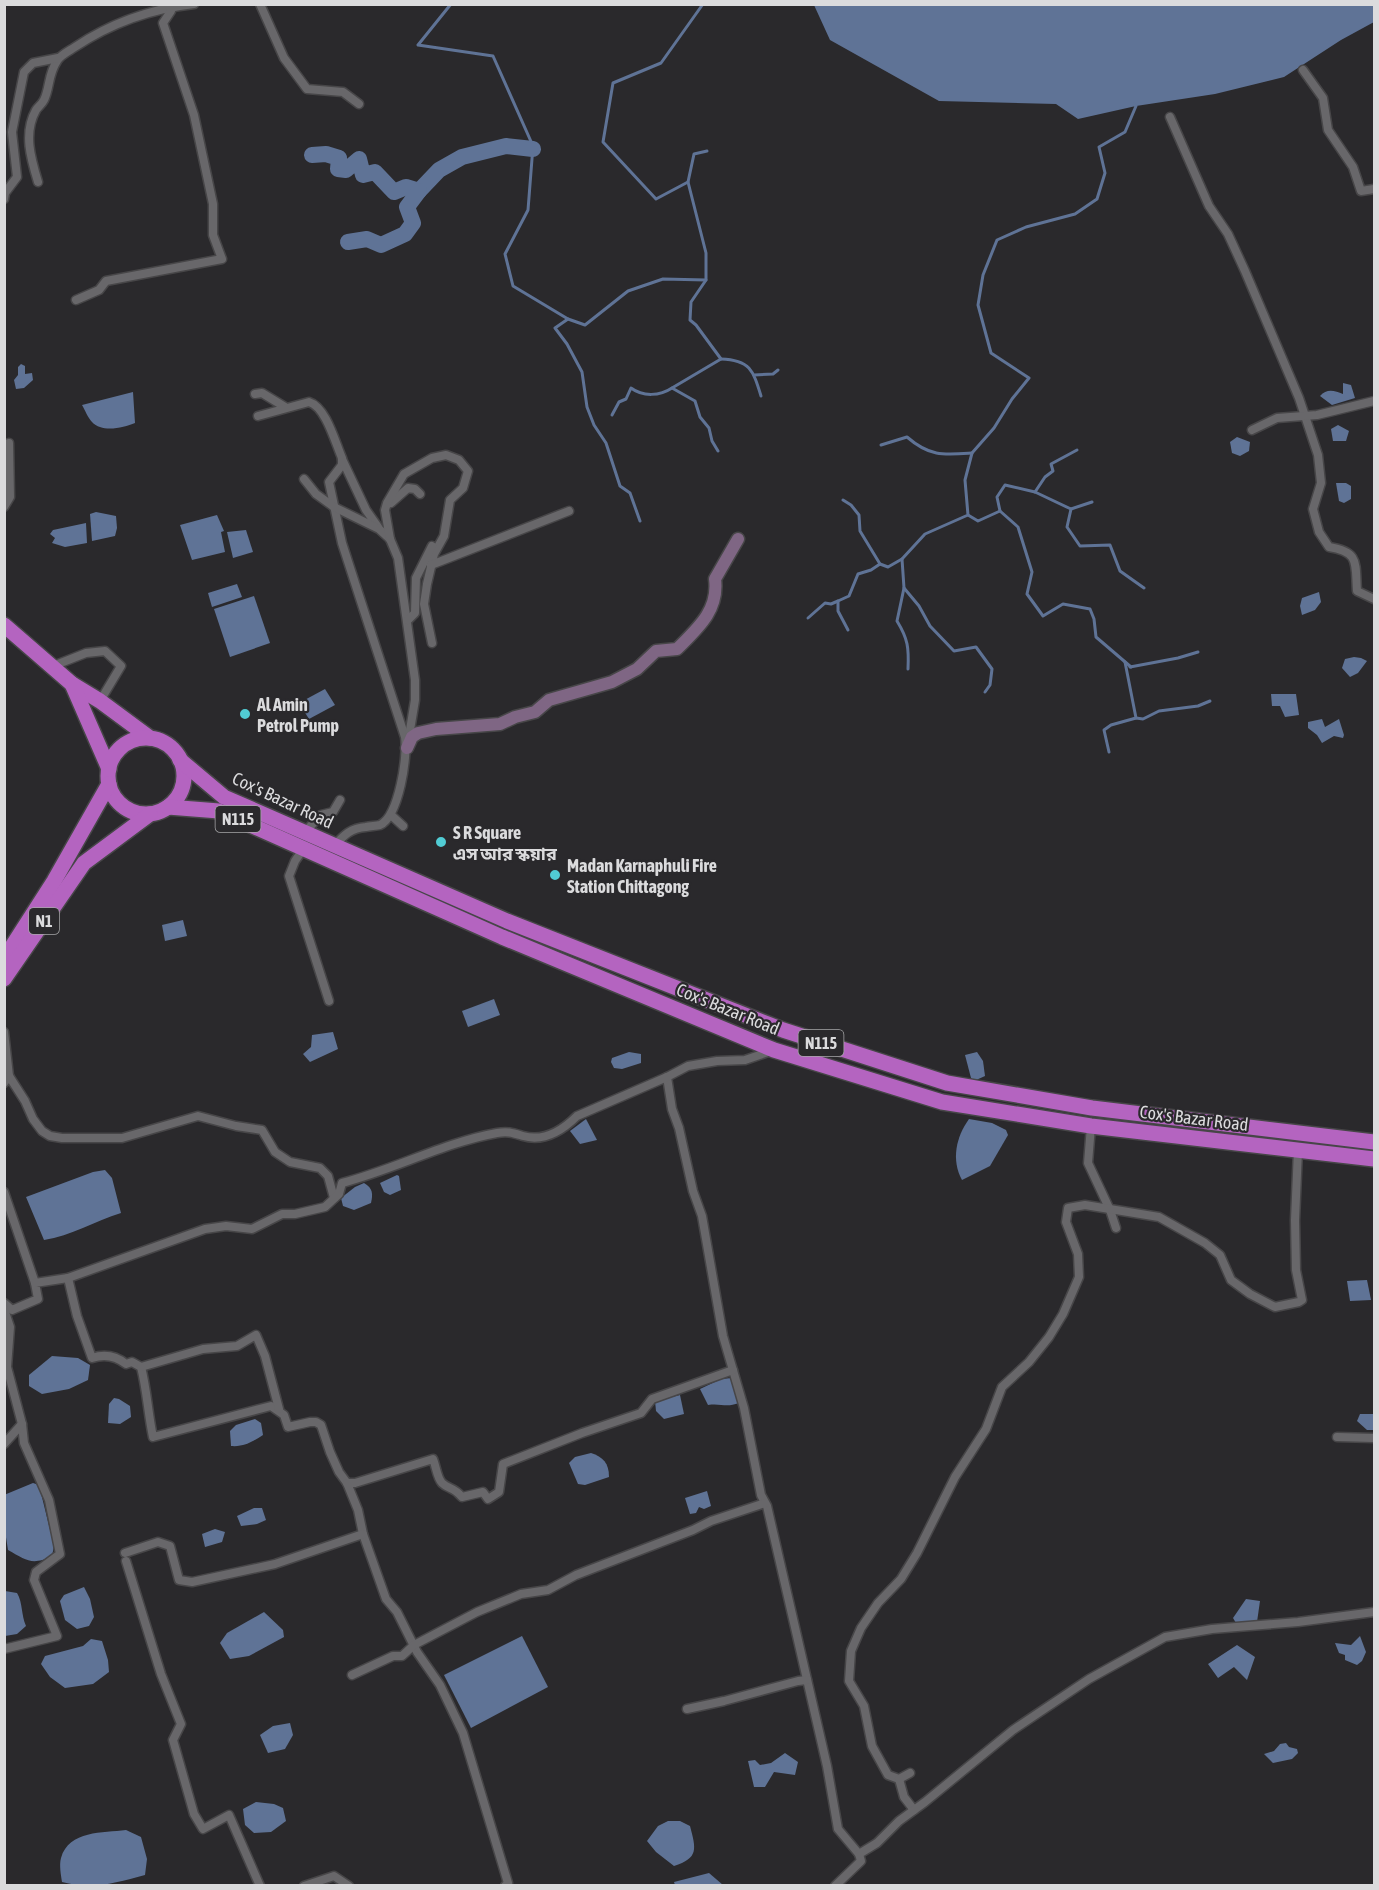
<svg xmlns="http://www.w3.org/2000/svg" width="1379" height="1890" viewBox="0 0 1379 1890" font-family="'Asap Condensed','Noto Sans Bengali',sans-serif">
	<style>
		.water { fill: #5f7396 }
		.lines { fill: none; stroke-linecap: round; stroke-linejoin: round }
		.stream { stroke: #5f7396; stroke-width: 3 }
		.river { stroke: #5f7396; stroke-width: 16 }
		.street-casing { stroke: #474648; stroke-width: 11 }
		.secondary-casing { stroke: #474648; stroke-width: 15 }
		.highway-casing { stroke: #474648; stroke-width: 18 }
		.street { stroke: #68676a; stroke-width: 8 }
		.secondary { stroke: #7f6684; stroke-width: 12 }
		.highway { stroke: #b464c0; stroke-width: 15 }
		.poi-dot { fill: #51ccd4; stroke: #2a292c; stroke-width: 2 }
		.labels { text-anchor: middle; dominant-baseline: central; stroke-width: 4.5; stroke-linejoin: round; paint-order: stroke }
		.shield { fill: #2a292c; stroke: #a6a6a8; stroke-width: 1.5 }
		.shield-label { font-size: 16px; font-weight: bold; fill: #dbdbdd }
		.poi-label { font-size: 18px; font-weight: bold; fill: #dbdbdd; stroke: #2a292c; text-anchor: start }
		.street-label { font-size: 18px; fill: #dbdbdd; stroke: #2a292c }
	</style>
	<rect width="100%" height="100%" fill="#2a292c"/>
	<g class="water">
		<polygon points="1374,4 1374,22 1341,40 1284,77 1215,94 1136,106 1078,119 1056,104 939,101 830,40 814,5"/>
		<polygon points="21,364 25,366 25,374 32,373 33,380 24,388 16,389 14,380 18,375 18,367"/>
		<path d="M1343 383 1351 385 1355 398 1332 405 1320 396C1327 388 1335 391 1343 394Z"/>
		<path d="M133 392 135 423C123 428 102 433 92 422 88 418 85 410 82 405Z"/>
		<polygon points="1338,425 1349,431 1346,441 1333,441 1331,429"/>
		<polygon points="1237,437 1250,442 1249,451 1240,456 1232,453 1230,442"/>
		<polygon points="1336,483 1346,483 1351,486 1351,499 1344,503 1339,501"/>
		<polygon points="96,512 116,516 117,528 115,536 92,541 90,514"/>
		<polygon points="217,515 224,531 221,532 225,552 192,560 180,525"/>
		<polygon points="86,523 87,543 65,547 52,543 55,538 50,534 53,530"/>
		<polygon points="246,530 253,552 233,558 227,532"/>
		<polygon points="237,584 242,597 212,607 208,593"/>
		<polygon points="1319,592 1321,602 1315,610 1302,615 1300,606 1302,598"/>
		<polygon points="254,596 270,643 230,657 214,609"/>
		<polygon points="1354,657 1361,658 1367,661 1358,673 1350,677 1342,668 1345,659"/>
		<polygon points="325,689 335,705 309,719 299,703"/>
		<polygon points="1271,694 1296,694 1299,715 1285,717 1280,706 1272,706"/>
		<polygon points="1322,719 1325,727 1339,719 1344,735 1343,738 1334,736 1322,743 1317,735 1308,728 1308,722"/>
		<polygon points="183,920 187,936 165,941 162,925"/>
		<polygon points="494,999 500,1015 468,1027 462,1011"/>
		<polygon points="333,1032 338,1049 310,1062 303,1054 311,1047 312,1035"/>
		<polygon points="629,1052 641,1054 641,1063 622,1069 614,1068 611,1062 612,1058"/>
		<polygon points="977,1052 983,1061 985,1076 974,1081 971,1078 965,1055"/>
		<polygon points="586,1119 597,1140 580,1144 570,1131"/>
		<path d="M969 1119 992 1123 1006 1130 1008 1135 990 1166 962 1180C951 1160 956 1137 969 1119Z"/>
		<path d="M105 1170 112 1178 121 1213C95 1221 71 1236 44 1240L26 1197 93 1172Z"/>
		<polygon points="397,1175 399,1176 401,1190 390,1195 384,1192 380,1183"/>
		<path d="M364 1183C373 1188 373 1194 371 1203L354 1210 343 1206 341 1198 355 1187Z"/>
		<polygon points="1367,1280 1371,1300 1350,1301 1347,1281"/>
		<polygon points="52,1356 78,1358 90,1365 88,1380 69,1389 42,1394 29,1386 29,1375"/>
		<path d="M732 1378 739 1403C726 1408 721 1403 708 1405L700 1389 721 1379Z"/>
		<polygon points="680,1395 684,1414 664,1419 656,1411 655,1401"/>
		<polygon points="114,1398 119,1399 130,1406 131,1417 120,1424 108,1423 109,1404"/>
		<polygon points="1360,1414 1374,1414 1374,1430 1367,1430 1357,1421"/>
		<path d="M255 1419 261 1423 263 1435C252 1442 244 1447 231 1446L230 1431 236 1425Z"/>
		<path d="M591 1453C603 1457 609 1463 609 1477L585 1485 578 1484 569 1463 575 1457Z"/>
		<path d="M33 1483 39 1485 54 1546 52 1556C32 1566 26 1560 8 1550L5 1531 4 1495Z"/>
		<polygon points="707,1491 711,1506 704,1509 699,1507 696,1513 690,1514 685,1498"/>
		<polygon points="254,1508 262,1508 266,1520 257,1524 241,1526 237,1516"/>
		<polygon points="215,1529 225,1532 222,1542 205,1547 202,1534"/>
		<polygon points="84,1587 90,1599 94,1617 89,1626 77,1629 65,1620 60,1601 64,1595"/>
		<path d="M5 1591 17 1593C23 1603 21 1615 26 1626L17 1634 5 1636Z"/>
		<polygon points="1246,1599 1260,1601 1257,1622 1236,1623 1233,1618"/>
		<polygon points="264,1612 283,1630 284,1637 249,1656 230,1659 220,1643 227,1633"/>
		<polygon points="522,1636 548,1687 471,1728 444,1675"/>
		<polygon points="1360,1636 1366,1652 1362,1661 1357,1665 1345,1660 1345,1655 1339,1653 1335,1643 1351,1645"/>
		<polygon points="91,1639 102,1641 108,1660 109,1672 93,1684 65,1688 50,1677 41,1664 45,1656 83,1646"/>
		<polygon points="1237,1645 1255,1657 1247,1680 1234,1667 1218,1678 1208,1664"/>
		<polygon points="290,1723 293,1735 285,1749 268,1753 260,1735 273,1726"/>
		<polygon points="1286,1743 1289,1747 1297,1749 1298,1753 1292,1759 1273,1763 1264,1754 1274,1751 1280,1744"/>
		<polygon points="785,1753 798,1762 795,1775 774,1772 765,1787 754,1787 748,1761 755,1760 760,1765 771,1763"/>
		<polygon points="256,1802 274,1804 283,1808 286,1821 271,1832 254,1833 245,1825 243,1809"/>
		<path d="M668 1821H680L690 1826C696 1849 699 1858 674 1866L656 1852 647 1841 658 1826Z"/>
		<path d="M126 1830 141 1837 147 1859 145 1875C116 1883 91 1890 62 1882 61 1875 59 1865 61 1858 69 1830 103 1833 126 1830Z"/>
		<polygon points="709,1873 723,1885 675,1885 674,1882"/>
	</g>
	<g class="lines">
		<g class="stream">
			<polyline points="451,4 418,45 493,56 533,146 528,210 505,254 513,286 568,319 585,325 628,291 663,279 706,280"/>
			<polyline points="703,4 661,63 613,83 603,142 656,199 688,182 706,253 706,280 691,302 690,320 696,325 721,359 672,388 695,401 700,417 709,428 712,441 718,451"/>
			<polyline points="688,182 694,154 707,151"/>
			<polyline points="568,319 555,328 567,344 582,372 587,407 594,425 606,443 620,486 630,493 640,521"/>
			<path d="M721 359C750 360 753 370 761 396"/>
			<polyline points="754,375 773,374 778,370"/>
			<path d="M612 415 619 402 626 399 631 388C643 397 660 396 672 388"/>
			<path d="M881 445 907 437C930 457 944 455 972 453"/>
			<polyline points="1035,492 1045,477 1053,471 1051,464 1077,450"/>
			<polyline points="843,500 851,505 859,515 860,531 880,564 888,567 902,559 925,534 968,515 965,480 972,453 994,428 1012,399 1029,378 991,353 978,305 983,275 997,240 1026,227 1075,214 1097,199 1105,173 1099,147 1125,132 1136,106 1134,104"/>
			<polyline points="1071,509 1067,527 1080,546 1110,545 1120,571 1144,588"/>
			<polyline points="1000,511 1018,527 1032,572 1027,594 1043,616 1063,604 1090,609 1094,619 1096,637 1131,667"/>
			<polyline points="968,515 978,521 1000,511 997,497 1005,485 1035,492 1071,509 1092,502"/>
			<path d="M902 559 904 588 897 621C908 639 909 648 908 669"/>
			<polyline points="904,588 919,606 930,626 954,651 976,647 992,669 990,685 985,692"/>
			<polyline points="808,618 825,603 831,604 838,601"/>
			<polyline points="848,630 838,611 838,601 849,596 858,574 871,570 880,564"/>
			<polyline points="1130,667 1178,658 1198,652"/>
			<polyline points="1136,718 1143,719 1159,711 1198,706 1210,701"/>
			<polyline points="1109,752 1104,730 1111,725 1136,718 1125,662"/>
		</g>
		<g class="river">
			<polyline points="312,155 326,154 339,158 338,169 346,170 359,159 363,175 375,172 394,192 406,187 419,191 439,170 462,157 506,146 533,149"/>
			<polyline points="348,242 367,239 381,245 405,234 413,223 407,207 419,191"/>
		</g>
		<g class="street-casing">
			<g id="street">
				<polyline points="260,4 284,58 307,89 343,92 359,104"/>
				<polyline points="1303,70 1323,98 1328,130 1353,167 1361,191 1374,189"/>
				<path d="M1170 117 1209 206 1228 234 1245 271 1299 398 1318 455 1321 483 1313 509 1319 532 1329 547C1360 552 1355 563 1357 591L1374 599"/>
				<path d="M38 182C31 159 23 133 36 110 38 107 42 104 44 100 50 88 48 74 57 61 60 55 69 51 75 47 111 23 150 9 194 4"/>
				<polyline points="4,199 5,193 17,177 12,132 24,72 33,63 58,58"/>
				<polyline points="76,300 99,290 106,281 222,259 213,235 213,204 194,115 163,23 171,11 168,4"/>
				<polyline points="255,394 262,393 285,407"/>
				<path d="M258 416 309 402C326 407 335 442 342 458V465L329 482 342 543 405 737C408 756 399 816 380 825 376 826 370 826 366 827 351 828 344 835 335 845"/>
				<polyline points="1252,430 1277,418 1317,415 1374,401"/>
				<polyline points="342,459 366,510 378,527"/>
				<polyline points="304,479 316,494 334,507 379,529 390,539 398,558 415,680 415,700 408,742"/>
				<polyline points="391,503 408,488 415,489 420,494"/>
				<polyline points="4,507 10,497 9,443"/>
				<polyline points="390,539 385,510 387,503 404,474 432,458 446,455 459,460 468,471 463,488 450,500 444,536 434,554 427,584 424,604 432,643"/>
				<polyline points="431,565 569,511"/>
				<polyline points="408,620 415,613 416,578 432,546"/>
				<polyline points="53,666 86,653 105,651 121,666 100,701"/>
				<polyline points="391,815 403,826"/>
				<polyline points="304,833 321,815 333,812 340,800"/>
				<polyline points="304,848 295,861 289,876 329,1001"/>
				<polyline points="4,1032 9,1076"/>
				<polyline points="667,1077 672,1109 679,1128 693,1191 702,1216 723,1336 744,1408 761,1495 767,1506 827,1766 838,1829 859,1854"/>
				<polyline points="4,1083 9,1076 25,1101 33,1119 42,1131 50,1136 62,1138 122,1138 198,1116 236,1126 262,1130 275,1152 290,1162 320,1168 328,1176 334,1198"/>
				<polyline points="1091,1126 1088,1163 1110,1210 1116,1228"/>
				<polyline points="4,1192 35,1283"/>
				<path d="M68 1278 77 1316 92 1358C104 1354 116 1356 126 1364L132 1362 141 1367C147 1390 148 1414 153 1437L271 1406 284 1415 288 1427 310 1422H316L321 1425 330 1452 339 1472 347 1483 358 1510 363 1534 386 1599 397 1612 417 1652 440 1685 463 1733 508 1883 505 1886"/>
				<path d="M4 1303 12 1310 38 1299 35 1283 68 1278 205 1229 226 1226 252 1229 282 1214H295L325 1207 339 1194 342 1183C393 1170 446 1142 497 1133 508 1131 513 1133 523 1136 544 1142 563 1130 577 1116L667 1077 688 1066 717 1061 745 1060 774 1050"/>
				<polyline points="4,1309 10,1327 7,1367 22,1424 24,1443 49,1500 60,1554 36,1572 34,1580 57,1636 4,1649"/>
				<polyline points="141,1367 203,1349 237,1346 256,1335 265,1356 279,1409"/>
				<polyline points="1337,1437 1374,1438"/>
				<polyline points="4,1444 22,1424"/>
				<path d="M347 1483H355L433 1459C436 1466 437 1478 442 1483 448 1489 454 1487 462 1497L483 1492 488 1499 499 1492 503 1464 582 1433 641 1413 652 1399 733 1370"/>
				<polyline points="125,1553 158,1542 170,1546 179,1580 192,1582 275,1564 363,1534"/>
				<polyline points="126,1561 161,1674 181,1724 173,1740 194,1814 203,1829 229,1815 260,1886"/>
				<polyline points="352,1675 393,1656 402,1656 414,1645 477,1612 521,1594 548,1590 576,1575 693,1530 711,1521 765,1503"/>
				<polyline points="687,1709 724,1701 798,1681 807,1680"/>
				<polyline points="910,1773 899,1779 888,1775 872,1746 864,1706 849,1681 851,1651 861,1628 878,1603 901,1579 917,1553 955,1477 986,1429 1002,1387 1029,1362 1049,1337 1063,1314 1079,1277 1078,1254 1066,1222 1068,1208 1085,1205 1159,1217 1205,1243 1220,1255 1231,1280 1250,1294 1275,1307 1299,1302 1302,1300 1296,1270 1295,1220 1298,1150"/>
				<polyline points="899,1779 904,1797 914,1810"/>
				<polyline points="304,1886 334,1876 349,1886"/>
				<polyline points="835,1886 861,1861 859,1854 877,1843 899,1821 925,1802 1013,1730 1089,1679 1165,1637 1212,1629 1298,1622 1374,1612"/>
			</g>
		</g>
		<g class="secondary-casing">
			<path id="secondary" d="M407 748 412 737 418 733 436 729 500 724 515 717 535 712 549 700 612 682 637 669 656 651 677 649C698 628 719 610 715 579L738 539"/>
		</g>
		<g class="highway-casing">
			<g id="highway">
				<polyline points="4,625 72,684 100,701 150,738"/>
				<polyline points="72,684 109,769"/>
				<circle cx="146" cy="776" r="38"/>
				<polyline points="180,760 224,797 507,921 783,1030 947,1083 1092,1108 1374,1142"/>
				<polyline points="168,807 219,811 502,937 774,1050 942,1102 1091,1126 1374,1159"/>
				<polyline points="4,959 54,881 109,784"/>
				<polyline points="4,979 84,863 150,814"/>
			</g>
		</g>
		<use href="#street" class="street"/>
		<use href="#secondary" class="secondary"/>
		<use href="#highway" class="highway"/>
	</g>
	<g class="poi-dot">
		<circle cx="245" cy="714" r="6"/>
		<circle cx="441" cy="842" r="6"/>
		<circle cx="555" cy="875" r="6"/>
	</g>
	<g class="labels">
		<g class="shield">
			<rect x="215.5" y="806" width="45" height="26" rx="4.5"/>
			<rect x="29" y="908" width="30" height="26" rx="4.5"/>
			<rect x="798.5" y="1030" width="45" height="26" rx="4.5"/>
		</g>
		<g class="shield-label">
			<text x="238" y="819">N115</text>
			<text x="44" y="921">N1</text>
			<text x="821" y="1043">N115</text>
		</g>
		<g class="poi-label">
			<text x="257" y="704">Al Amin<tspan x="257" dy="21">Petrol Pump</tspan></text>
			<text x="453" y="832">S R Square<tspan x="453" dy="21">এস আর স্কয়ার</tspan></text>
			<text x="567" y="865">Madan Karnaphuli Fire<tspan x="567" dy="21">Station Chittagong</tspan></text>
		</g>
		<g class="street-label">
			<text transform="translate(283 800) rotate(25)">Cox's Bazar Road</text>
			<text transform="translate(728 1009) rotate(22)">Cox's Bazar Road</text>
			<text transform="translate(1194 1118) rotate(7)">Cox's Bazar Road</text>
		</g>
	</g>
	<rect width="1379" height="1890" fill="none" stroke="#dbdbdd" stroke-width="12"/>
</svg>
